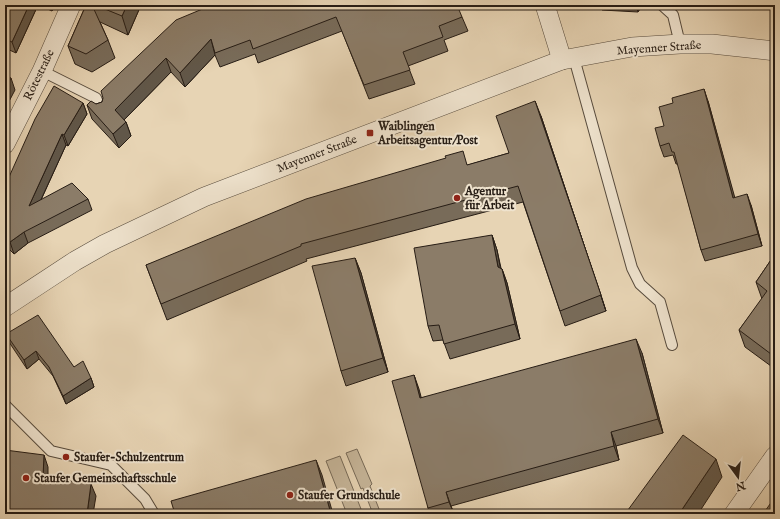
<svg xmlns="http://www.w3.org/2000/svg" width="780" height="519" viewBox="0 0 780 519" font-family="'IM FELL English',serif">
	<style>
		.green { fill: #c6b599; stroke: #766957 }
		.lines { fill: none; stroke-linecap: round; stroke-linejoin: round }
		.lane-casing { stroke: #574b3d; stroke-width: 12 }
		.street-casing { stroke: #574b3d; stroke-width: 20 }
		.lane { stroke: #efe3ce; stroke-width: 10 }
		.street { stroke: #efe3ce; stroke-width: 19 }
		.wall { fill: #786b59; stroke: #271d15 }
		.shaded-wall { fill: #615749; stroke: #271d15 }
		.building { fill: #8b7c68; stroke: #271d15 }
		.poi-dot { fill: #8f2418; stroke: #efe3ce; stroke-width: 1.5 }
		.labels { text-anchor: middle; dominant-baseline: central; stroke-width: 4; stroke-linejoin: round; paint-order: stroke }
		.street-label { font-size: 12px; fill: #271d15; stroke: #efe3ce }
		.poi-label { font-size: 12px; font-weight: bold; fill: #271d15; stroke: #efe3ce; text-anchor: start }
	</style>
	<rect width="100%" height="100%" fill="#e7d4b4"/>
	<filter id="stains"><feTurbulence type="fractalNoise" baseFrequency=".005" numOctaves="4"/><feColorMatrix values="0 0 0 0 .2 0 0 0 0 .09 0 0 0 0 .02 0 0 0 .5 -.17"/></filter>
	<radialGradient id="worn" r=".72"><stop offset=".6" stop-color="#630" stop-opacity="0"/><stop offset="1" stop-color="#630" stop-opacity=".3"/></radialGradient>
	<g class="green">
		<polygon points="357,449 372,484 370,486 381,514 373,514 363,488 361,489 346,453"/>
		<polygon points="340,456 363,514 347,514 326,461"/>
	</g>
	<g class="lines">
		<g class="lane-casing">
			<g id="lane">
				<polyline points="662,5 673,15 680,44"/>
				<polyline points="574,58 632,268 640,284 660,302 672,345"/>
				<polyline points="42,71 96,98 102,112"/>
				<polyline points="5,405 51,451 111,465 145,499 154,514"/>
			</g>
		</g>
		<g class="street-casing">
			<g id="street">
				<polyline points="545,5 562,60"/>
				<polyline points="5,144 42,71 71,5"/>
				<polyline points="5,307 75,261 105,244 204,197 562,60 632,47 680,44 712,44 775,51"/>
				<polyline points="734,514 775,456"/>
			</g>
		</g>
		<use href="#lane" class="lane"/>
		<use href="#street" class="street"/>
	</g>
	<g class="wall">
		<polygon points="5,5 38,5 16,53 5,48"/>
		<polygon points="39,5 55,5 52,11"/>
		<polygon points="86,5 141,5 128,35 100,22 108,40 115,58 92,72 75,64 68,46"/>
		<polygon points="212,5 462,17 468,31 444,40 448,51 408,66 415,84 369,99 342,31 258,63 255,54 220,67 215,55 185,87 171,72 124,120 126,122 131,136 119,148 92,119 87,105 96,104 102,102 103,98"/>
		<polygon points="600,5 642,5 638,12 602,10"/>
		<polygon points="708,101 734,197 751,205 762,246 705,261 701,250 678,164 676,164 673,155 664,157 660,146"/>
		<polygon points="83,103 87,114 68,146 66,145 41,200 88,199 92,210 28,243 14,254 5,245 5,186"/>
		<polygon points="541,116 606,311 565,326 523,202 306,259 307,261 167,320 146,265 468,165 509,153"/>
		<polygon points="775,196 775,215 771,205"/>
		<polygon points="492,235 497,250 501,268 502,269 507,283 520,339 450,359 443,340 433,341 428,326"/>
		<polygon points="775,254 775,369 745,347 739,330 762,299 756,282"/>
		<polygon points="355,258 361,273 388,372 346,386 341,371"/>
		<polygon points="6,334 74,367 91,378 94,387 66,404 53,376 39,359 27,369 9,342"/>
		<polygon points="642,353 663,433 616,446 619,460 451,506 454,514 430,514 428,508 414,375 421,398"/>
	</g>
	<g class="shaded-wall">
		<polygon points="29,5 38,5 16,53 12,42"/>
		<polygon points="50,5 55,5 52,11"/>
		<polygon points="127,5 141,5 128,35 122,16"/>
		<polygon points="636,5 642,5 638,12"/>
		<polygon points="211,39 215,55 185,87 180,73"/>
		<polygon points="166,58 171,72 120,124 115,110"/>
		<polygon points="11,78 15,90 5,109 5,89"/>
		<polygon points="704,89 708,101 738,209 733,198"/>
		<polygon points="535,101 541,116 606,311 601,295"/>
		<polygon points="83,103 87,114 68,146 64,135"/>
		<polygon points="126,122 131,136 119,148 113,134"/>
		<polygon points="62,134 66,145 33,217 29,206"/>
		<polygon points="747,194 751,205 762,246 758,234"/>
		<polygon points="24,232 28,243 14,254 10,242"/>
		<polygon points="492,235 497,250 503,282 498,267"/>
		<polygon points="355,258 361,273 388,372 383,358"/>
		<polygon points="502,269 507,283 520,339 515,324"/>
		<polygon points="636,339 642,353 663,433 658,419"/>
		<polygon points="36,351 39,359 27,369 24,360"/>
		<polygon points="414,375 419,389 425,412 420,398"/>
		<polygon points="91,378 94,387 66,404 63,396"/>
		<polygon points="611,432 616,446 619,460 614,446"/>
		<polygon points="44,455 48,467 48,489 43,477"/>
		<polygon points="716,459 722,477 698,514 679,514"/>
		<polygon points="316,460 322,475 333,514 331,514"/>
		<polygon points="91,484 96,496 93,514 87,514"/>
		<polygon points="446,492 451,506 454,514 449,502"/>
	</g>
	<g class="building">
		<polygon points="5,5 29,5 12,42 5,39"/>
		<polygon points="86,5 92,5 108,40 86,54 68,46"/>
		<polygon points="95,5 127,5 122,16"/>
		<polygon points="212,5 457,5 462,17 439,26 443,37 403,52 410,70 364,85 336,17 253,49 250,40 215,53 211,39 180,73 166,58 115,110 126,122 113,134 87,105 91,101 96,104 102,102 103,98 101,91 176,20"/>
		<polygon points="5,75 11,78 5,89"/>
		<polygon points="54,86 83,103 64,135 62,134 29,206 72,183 88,199 24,232 10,242 5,237 5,186 35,119"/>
		<polygon points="704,89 733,198 747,194 758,234 701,250 674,152 672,152 669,143 660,146 655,128 664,126 659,107 673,103 672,98"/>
		<polygon points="535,101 601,295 560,311 518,186 301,244 301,246 161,304 146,265 306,199 446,158 445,156 463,151 467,165 509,153 496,116"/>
		<polygon points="775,196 775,206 771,205"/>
		<polygon points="492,235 498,267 502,269 515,324 444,344 439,325 428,326 414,248"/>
		<polygon points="775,254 775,357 739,330 767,291 756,282"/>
		<polygon points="355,258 383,358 341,371 312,266"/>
		<polygon points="38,315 74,367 83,361 91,378 63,396 49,367 36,351 24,360 6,334"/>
		<polygon points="636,339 658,419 611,432 614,446 446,492 449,502 428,508 392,381 414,375 420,398"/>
		<polygon points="683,435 716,459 687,502 679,514 625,514"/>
		<polygon points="5,450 44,455 43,477 91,484 87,514 5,514"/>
		<polygon points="316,460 331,514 175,514 171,501"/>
		<polygon points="775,497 775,514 763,514"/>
	</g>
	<g class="poi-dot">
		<rect x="366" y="129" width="8" height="8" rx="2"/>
		<circle cx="457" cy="198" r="4"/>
		<circle cx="66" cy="457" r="4"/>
		<circle cx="26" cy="478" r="4"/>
		<circle cx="290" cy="495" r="4"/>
	</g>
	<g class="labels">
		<g class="street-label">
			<text transform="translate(659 48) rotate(-4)">Mayenner Straße</text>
			<text transform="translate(39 75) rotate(-64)">Rötestraße</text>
			<text transform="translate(317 154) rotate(-21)">Mayenner Straße</text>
		</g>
		<g class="poi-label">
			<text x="378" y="126">Waiblingen<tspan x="378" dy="14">Arbeitsagentur/Post</tspan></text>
			<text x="465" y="191">Agentur<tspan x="465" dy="14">für Arbeit</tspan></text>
			<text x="74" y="457">Staufer-Schulzentrum</text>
			<text x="34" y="478">Staufer Gemeinschaftsschule</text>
			<text x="298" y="495">Staufer Grundschule</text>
		</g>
	</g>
	<rect width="780" height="519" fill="none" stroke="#e7d4b4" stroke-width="20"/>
	<rect x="6" y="6" width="768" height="507" fill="none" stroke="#271d15" stroke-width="2"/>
	<rect x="10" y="10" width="760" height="499" fill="none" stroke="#271d15"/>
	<g transform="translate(738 477) rotate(165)" stroke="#efe3ce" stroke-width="3" paint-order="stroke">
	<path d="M0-3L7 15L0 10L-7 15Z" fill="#271d15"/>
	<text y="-6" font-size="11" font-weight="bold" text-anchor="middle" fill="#271d15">N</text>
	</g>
	<rect width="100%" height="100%" filter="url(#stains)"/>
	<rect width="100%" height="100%" fill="url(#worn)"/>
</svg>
